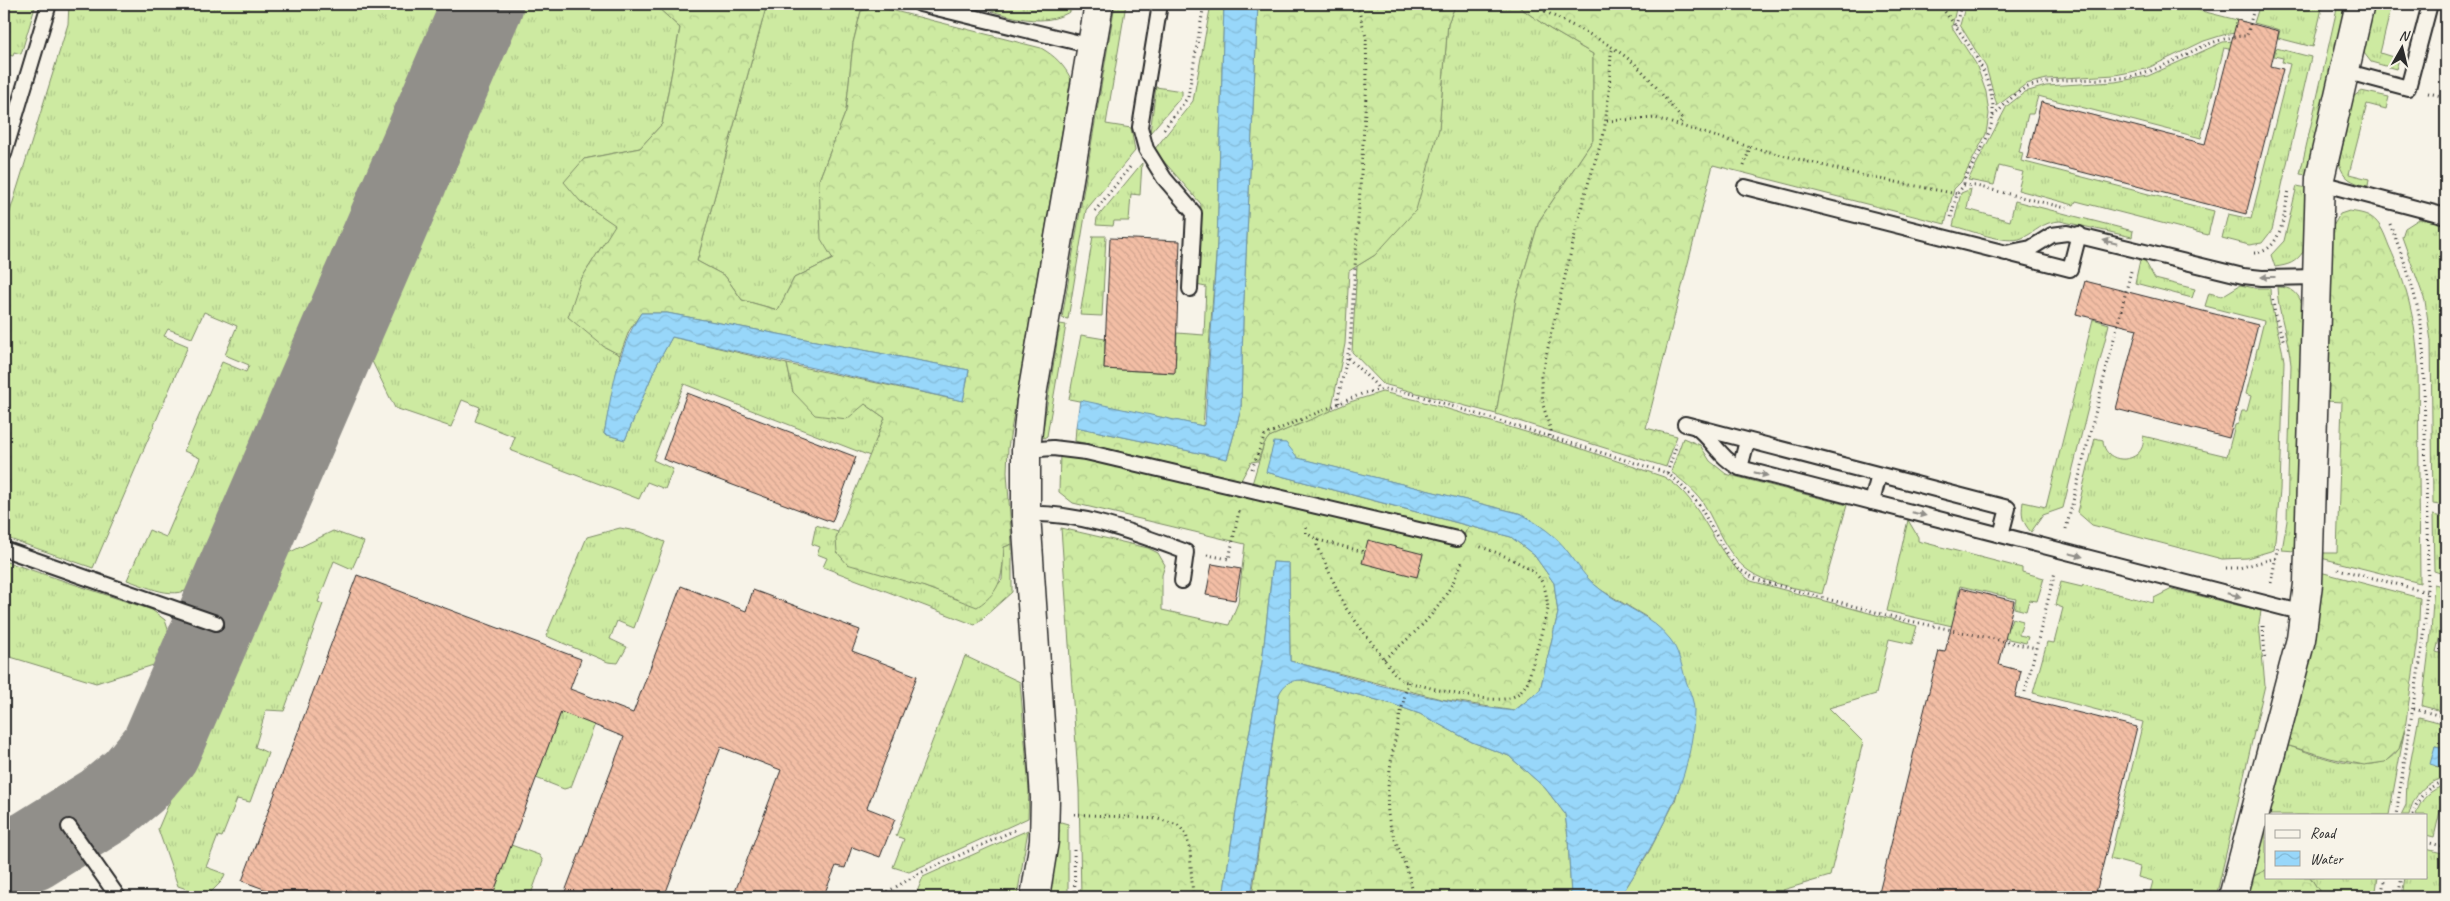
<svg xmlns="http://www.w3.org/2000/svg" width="2450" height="901" viewBox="0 0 2450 901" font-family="Caveat,sans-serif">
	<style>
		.grass { fill: url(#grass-tufts); stroke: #7c8a66 }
		.forest { fill: url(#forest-crowns); stroke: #7c8a66 }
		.water { fill: url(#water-waves); stroke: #6c92a7 }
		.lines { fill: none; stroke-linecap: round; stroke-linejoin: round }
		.taxiway { stroke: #918f8a; stroke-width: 81 }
		.building { fill: url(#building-back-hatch); stroke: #2b2b2b }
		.lane-casing { stroke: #2b2b2b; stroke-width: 18 }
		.street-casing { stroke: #2b2b2b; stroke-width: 31 }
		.path { stroke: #2b2b2b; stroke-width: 3; stroke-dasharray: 1 4; stroke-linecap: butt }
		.lane { stroke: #f7f3e8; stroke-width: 14 }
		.street { stroke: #f7f3e8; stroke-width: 28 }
		.oneway { fill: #918f8a }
	</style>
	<defs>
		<pattern id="grass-tufts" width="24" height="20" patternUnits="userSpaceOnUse" patternTransform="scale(1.25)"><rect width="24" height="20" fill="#cdeaa1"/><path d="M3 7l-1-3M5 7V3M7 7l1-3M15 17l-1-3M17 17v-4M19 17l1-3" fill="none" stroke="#b0c98b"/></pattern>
		<pattern id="forest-crowns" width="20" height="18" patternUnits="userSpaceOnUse" patternTransform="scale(1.25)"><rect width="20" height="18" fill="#cdeaa1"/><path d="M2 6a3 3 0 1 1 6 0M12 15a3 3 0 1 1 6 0" fill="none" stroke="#b0c98b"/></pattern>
		<pattern id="water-waves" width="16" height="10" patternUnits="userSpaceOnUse" patternTransform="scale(1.25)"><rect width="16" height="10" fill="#98d7fa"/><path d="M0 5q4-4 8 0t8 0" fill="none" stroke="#83b9d6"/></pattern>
		<pattern id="building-back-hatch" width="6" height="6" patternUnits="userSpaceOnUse" patternTransform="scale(1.25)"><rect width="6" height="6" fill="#f3bea5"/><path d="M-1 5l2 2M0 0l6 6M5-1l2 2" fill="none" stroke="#d0a38e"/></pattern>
	</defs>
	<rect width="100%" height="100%" fill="#f7f3e8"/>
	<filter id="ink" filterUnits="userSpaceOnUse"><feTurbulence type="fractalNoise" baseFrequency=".02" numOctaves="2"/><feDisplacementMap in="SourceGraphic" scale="10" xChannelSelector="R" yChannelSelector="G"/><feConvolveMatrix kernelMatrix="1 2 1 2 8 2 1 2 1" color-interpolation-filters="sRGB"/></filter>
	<g filter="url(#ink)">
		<g class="grass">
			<polygon points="4,4 36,4 21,54 14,52 13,56 4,54"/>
			<path d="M69 4H453L448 19 210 574C182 604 161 592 127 580L149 530 166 537 200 458 184 451 222 362 246 372 249 365 225 355 237 326 204 312 192 338 168 329 164 336 188 346 93 568 4 537V231L68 24Z"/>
			<polygon points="513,4 654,4 680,28 662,124 640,148 584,159 580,201 616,225 580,281 603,346 620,355 604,434 625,440 656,366 672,337 787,364 793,392 865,404 885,418 870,456 684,384 653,460 673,469 665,489 647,482 639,499 510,450 515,437 475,421 480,407 462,400 451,427 395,408 365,347"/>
			<polygon points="767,4 784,4 802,8 804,4 867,4 879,7 861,11 853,43 846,111 819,180 833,259 794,278 778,310 742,300 725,276 697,261"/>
			<path d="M967 4H1079C1049 35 1003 13 967 4Z"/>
			<polygon points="1115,4 1126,4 1106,124 1131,128 1135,151 1086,210 1068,319 1062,318"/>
			<polygon points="1211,4 1224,4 1217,243 1203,426 1069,399 1081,335 1105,339 1104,369 1174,373 1177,333 1204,335 1206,287 1196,285 1201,204 1154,150 1193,101"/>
			<polygon points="1456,4 1515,4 1550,29 1593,54 1593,140 1539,221 1516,299 1496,414 1383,384 1352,352 1357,266 1375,255 1439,129 1448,23"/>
			<polygon points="1966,4 2174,4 2245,22 2241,32 2223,35 2204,41 2146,69 2115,75 2047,79 2026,84 1997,106 1986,67 1960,25"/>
			<polygon points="2260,4 2323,4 2313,47 2278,38 2280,30 2254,23"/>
			<polygon points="2338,4 2345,4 2307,175 2300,174"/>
			<polygon points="2374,4 2391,8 2380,53 2399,59 2396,69 2371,62 2364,53"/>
			<polygon points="2243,40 2251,54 2224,48 2201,138 2038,96 2033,114 2028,114 2019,152 2023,153 2021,161 2214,211 2208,235 2076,201 2074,205 2018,190 2023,172 1999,166 1994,185 1968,180 2007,106 2025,92 2046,86 2115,82 2148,76 2223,42"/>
			<polygon points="2276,48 2311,57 2272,230 2262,243 2249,245 2222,238 2228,214 2251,219 2290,64 2282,62 2283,58 2274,56"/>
			<polygon points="1156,87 1182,91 1182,96 1150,133"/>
			<path d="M2361 91 2389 97 2386 109 2367 104 2349 174 2369 179 2368 186C2352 183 2343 178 2339 163L2353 97Z"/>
			<polygon points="1142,163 1140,195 1131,194 1129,221 1114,221 1113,226 1096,225 1097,218"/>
			<path d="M2297 186 2307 188 2303 252C2295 263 2289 265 2275 267L2271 255 2284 241Z"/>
			<path d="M1971 189 1967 209 2010 221 2015 201 2133 231 2132 237 2060 221C2041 222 2037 232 2022 238 2006 245 1970 230 1953 226L1961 193Z"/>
			<polygon points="2419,219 2446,223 2445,506 2433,504 2431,341 2425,301 2402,237 2405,228"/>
			<polygon points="1093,236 1106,236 1102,316 1080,315"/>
			<polygon points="2140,260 2145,261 2155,279 2195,289 2192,298 2135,283"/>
			<path d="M2240 285 2255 288H2270C2270 313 2281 336 2284 361L2280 490 2274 550 2247 558 2222 559 2092 525 2077 512 2095 438 2103 440C2104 468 2148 464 2143 436L2227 456 2235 425 2238 424 2242 411H2247L2251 396 2246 394 2264 321 2205 306 2209 293 2222 296Z"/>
			<path d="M2277 287C2292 287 2299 293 2303 307L2295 551 2282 550 2287 521 2291 365C2289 339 2278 314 2277 287Z"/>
			<path d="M2093 319 2109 324 2063 508 2043 515 2031 532C2022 522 2021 515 2023 502L2046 507Z"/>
			<polygon points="1060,324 1066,325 1047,436 1044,438 1042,435"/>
			<path d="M1382 392 1417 400 1570 445 1664 477C1705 500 1712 555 1751 581L1917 626 1912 644 1889 639 1876 694 1829 708 1863 742 1830 876 1783 890 1790 897H1620L1650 850 1675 801 1687 758 1648 618 1601 590 1582 574 1568 552 1522 514 1297 458 1266 472 1469 526 1464 535 1252 484 1264 444 1269 437 1350 402Z"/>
			<polygon points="2433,515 2446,518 2446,575 2434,571"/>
			<polygon points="1908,520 1918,537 1918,541 2022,568 2022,572 2044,578 2037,601 2029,600 2026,611 2014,608 2016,599 1960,586 1954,614 2009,627 2012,618 2023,621 2019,635 2028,637 2026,643 1887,611"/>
			<polygon points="816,525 838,532 836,539 925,587 977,606 1002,580 1004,547 1012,544 1012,592 975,625 823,567 827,558 817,554 820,547 812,544"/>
			<polygon points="620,528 641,532 665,542 634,628 617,621 610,639 627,647 618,663 608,662 546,636 587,537"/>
			<polygon points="333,531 364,542 352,569 334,561 318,602 323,604 284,711 266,710 255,747 268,753 250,802 237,799 222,837 218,836 206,867 225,874 222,881 207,896 178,886 158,829 272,561"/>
			<polygon points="4,561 152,610 165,620 174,648 169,656 160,663 96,683 4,655"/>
			<polygon points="2061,582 2082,587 2083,585 2153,603 2154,598 2172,589 2261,611 2259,623 2265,685 2216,897 2149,896 2153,881 2138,877 2140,867 2110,859 2143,722 2033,693 2047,642 2054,643 2063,608 2055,605"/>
			<polygon points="2434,584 2446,587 2446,611 2436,652 2446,655 2446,712 2422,706 2431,633"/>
			<polygon points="965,656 1020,682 1029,790 1028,818 909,872 893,867 904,839 896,836"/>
			<polygon points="565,702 601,708 571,787 564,789 536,778"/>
			<path d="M2419 717 2446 724V748L2435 746V767L2446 769V778C2426 780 2413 796 2409 815H2401L2406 805 2407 781Z"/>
			<path d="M2405 728 2389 815H2268L2286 745C2315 754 2376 781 2398 750 2402 745 2403 735 2405 728Z"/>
			<path d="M2446 785V804L2442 803 2434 837 2426 835V815H2416C2420 799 2431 789 2446 785Z"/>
			<polygon points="1061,822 1068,824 1068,897 1050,897 1059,823"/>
			<polygon points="2266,822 2266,870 2252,877"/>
			<polygon points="1028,830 1017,897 915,897 923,877"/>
			<polygon points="511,845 539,855 543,861 530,897 492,897"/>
			<polygon points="2426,849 2446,854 2446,897 2402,897 2405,877 2426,877"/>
			<polygon points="2310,877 2378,877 2375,897 2323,897"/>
		</g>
		<g class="forest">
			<path d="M654 4H767L697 261 725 276 742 300 778 310 794 278 833 259 821 239 819 180 846 111 853 43 861 11 879 7 1041 48C1055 56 1064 65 1071 79L1008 448 1007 472 1012 544 1004 547C1002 575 1003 590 977 607L925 587 847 564 837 552 836 539 838 532 885 418 865 404 847 419 815 415 793 392 787 364 963 401 969 370 667 313H641L629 331 620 355 603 346 568 317 580 281 615 225 580 201 564 182 584 159 640 148 662 124 680 28Z"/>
			<polygon points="1258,4 1456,4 1448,23 1439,129 1416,210 1375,255 1349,271 1345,344 1331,411 1269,437 1264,444 1258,461 1251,462 1241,480 1075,441 1076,427 1227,459 1241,409 1243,319"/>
			<polygon points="1515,4 1957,4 1952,27 1976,64 1986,92 1989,114 1986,134 1961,182 1954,189 1945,224 1713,165 1646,428 1677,436 1666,467 1496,414 1516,299 1539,221 1593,140 1593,54 1550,29"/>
			<path d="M2349 211C2355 212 2365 213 2371 217 2381 223 2385 236 2389 246 2407 285 2416 322 2418 365L2420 583 2321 558V553H2337L2342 402 2326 401 2332 228 2340 214Z"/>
			<path d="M1683 438 1700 445 1710 461 1726 474 1847 505 1822 594C1799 588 1768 585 1749 571 1725 554 1717 525 1702 501 1694 490 1682 480 1671 472Z"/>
			<polygon points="1060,454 1090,459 1458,545 1469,526 1511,537 1534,555 1554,583 1558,613 1540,690 1514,711 1441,699 1290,661 1289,563 1273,562 1262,663 1241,780 1223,897 1081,897 1079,789 1061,528 1148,548 1158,553 1165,565 1162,575 1162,610 1229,625 1238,603 1245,544 1073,503 1059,492"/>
			<polygon points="2320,572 2420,598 2418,640 2405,728 2399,749 2385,762 2364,765 2330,758 2286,745 2317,623"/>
			<polygon points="1293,680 1303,680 1392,704 1420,714 1472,742 1509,756 1545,788 1565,814 1568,837 1571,897 1252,897 1279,694 1284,684"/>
			<polygon points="2266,870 2266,877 2310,877 2323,897 2247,897 2252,877"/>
		</g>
		<g class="water">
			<polygon points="1224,4 1258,4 1243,319 1241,409 1227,459 1076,427 1080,400 1203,426 1205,423 1217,243"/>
			<path d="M641 313H667L969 370 963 401 672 337 656 366 625 440 604 434C612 392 617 350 641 313Z"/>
			<path d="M1274 442 1286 443 1298 458 1522 514C1539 525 1556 535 1568 552 1580 567 1583 576 1600 589 1623 607 1651 615 1670 639 1678 649 1682 666 1685 678 1688 687 1694 700 1694 710 1694 780 1656 841 1620 897H1571L1568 837 1565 814 1545 788 1509 756 1472 742 1420 714 1392 704 1303 680C1290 680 1285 683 1279 694L1251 897H1223L1241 780 1262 663 1273 562 1289 563 1290 661C1364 681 1438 703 1514 711L1540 690 1558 613 1554 583 1534 555 1511 537 1266 472Z"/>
			<polygon points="2435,746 2446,748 2446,769 2430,764"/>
		</g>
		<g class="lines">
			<polyline class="taxiway" points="4,860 31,851 105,805 134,781 160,750 483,4"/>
		</g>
		<g class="building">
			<polygon points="2237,20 2279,31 2271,66 2283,69 2246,214 2027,158 2041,102 2205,144"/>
			<polygon points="1110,238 1180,241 1175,373 1104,369"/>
			<polygon points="2085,281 2258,325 2229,438 2116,409 2137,329 2076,314"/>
			<polygon points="687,393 856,457 832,522 663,459"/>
			<polygon points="1368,540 1423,554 1417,577 1362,563"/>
			<polygon points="1212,564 1241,569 1235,600 1206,595"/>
			<polygon points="357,575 581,659 570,689 633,713 681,586 746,611 753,590 860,630 852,651 917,676 867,808 895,819 880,857 852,847 845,868 836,866 823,897 733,897 781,770 721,747 664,897 563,897 624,737 561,712 492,897 286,897 242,881"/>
			<polygon points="1961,588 2014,601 1999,665 2021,671 2015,697 2137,727 2095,897 1878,897 1939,651 1945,652"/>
		</g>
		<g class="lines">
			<g class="lane-casing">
				<g id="lane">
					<polyline points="920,4 1092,46"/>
					<polyline points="1160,4 1140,127 1146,149 1164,178 1194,213 1190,289"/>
					<polyline points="2344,71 2408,88 2430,4"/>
					<polyline points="4,154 49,4"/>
					<polyline points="2320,183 2446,216"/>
					<polyline points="1745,187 2006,253 2031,248 2052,235 2067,233 2243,276 2262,278 2317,277"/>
					<polyline points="2011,254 2070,269 2079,234"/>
					<polyline points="1685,424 2008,508 2001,535"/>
					<path d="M1696 427C1713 440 1721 459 1740 468L2304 613"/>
					<polyline points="1026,450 1053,448 1086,452 1457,539"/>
					<polyline points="1740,468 1747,441"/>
					<polyline points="1872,502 1879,475"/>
					<path d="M1026 514C1081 512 1135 533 1186 552L1182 581"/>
					<polyline points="4,549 216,623"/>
					<polyline points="69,827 118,897"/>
				</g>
			</g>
			<g class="street-casing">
				<g id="street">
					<polyline points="1035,897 1044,841 1045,798 1026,514 1026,450 1031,401 1099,4"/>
					<polyline points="2233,897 2301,639 2308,584 2320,178 2360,4"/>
				</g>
			</g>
			<g class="path">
				<path d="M1532 4C1567 25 1606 38 1637 66 1654 82 1667 102 1682 119L1680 125"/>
				<path d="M1939 4C1961 33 2000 81 1992 121 1988 142 1974 161 1964 180V185"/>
				<polyline points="1545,12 1547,4"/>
				<polyline points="1956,26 1961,4"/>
				<polyline points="2428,93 2446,97"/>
				<path d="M1993 116C2005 106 2013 93 2028 87 2066 73 2110 86 2148 72 2182 60 2210 36 2247 36L2255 4"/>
				<polyline points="1607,121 1655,118 1750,147"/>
				<polyline points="1164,129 1188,97 1204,4"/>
				<polyline points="1744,166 1750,147 1865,176 1957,194"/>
				<polyline points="1095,211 1130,167"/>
				<polyline points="1951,217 1957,194 1964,185 1976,186 2070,209"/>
				<path d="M2390 224C2405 262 2418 298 2423 339L2428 571 2424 636 2396 815"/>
				<path d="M2254 253C2283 252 2284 211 2289 190"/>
				<polyline points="2273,300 2275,315 2284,342"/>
				<polyline points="1348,358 1376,385 1378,389"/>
				<polyline points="1339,403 1338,398 1350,345 1367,80 1366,37 1357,4"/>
				<polyline points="1550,436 1551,431 1543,405 1541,377 1584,197 1604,133 1609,92 1611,53 1613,48"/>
				<polyline points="1252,469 1265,435 1364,393 1384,389 1413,394 1667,473 1677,444"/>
				<polyline points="1667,473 1677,481 1698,503 1726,553 1738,569 1758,580 1901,619 2036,648"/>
				<polyline points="1306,527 1306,533 1318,540 1365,552"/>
				<polyline points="2066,529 2131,271"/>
				<path d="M1318 540 1317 545 1345 607 1398 678 1403 681C1425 686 1492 706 1512 697 1520 694 1524 688 1528 681L1548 609C1547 599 1546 587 1540 579 1530 565 1494 551 1478 546"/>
				<polyline points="1207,555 1229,559 1239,511"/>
				<polyline points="2226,568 2239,568 2276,558"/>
				<polyline points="2338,569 2427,592"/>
				<polyline points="2271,583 2278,545"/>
				<polyline points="2263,626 2265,657"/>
				<path d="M1384 659C1422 628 1445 606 1463 560"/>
				<path d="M1408 682C1400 717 1382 786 1389 820 1395 847 1411 869 1413 897"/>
				<polyline points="2025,692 2055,572"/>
				<polyline points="2414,709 2446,717"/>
				<polyline points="1074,814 1158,819 1178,825 1186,834 1190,851 1193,897"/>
				<path d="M2413 815C2417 797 2429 785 2446 781"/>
				<polyline points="2426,842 2446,847"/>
				<polyline points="1074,850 1075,897"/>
				<polyline points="879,897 918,874 1015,830"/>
				<polyline points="2381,897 2385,877"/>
				<polyline points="2398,897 2402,877"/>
			</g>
			<use href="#lane" class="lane"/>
			<use href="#street" class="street"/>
		</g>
		<defs><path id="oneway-solid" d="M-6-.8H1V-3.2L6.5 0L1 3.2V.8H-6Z" transform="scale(1.25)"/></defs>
		<g class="oneway">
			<use href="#oneway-solid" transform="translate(2110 242) rotate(-166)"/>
			<use href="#oneway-solid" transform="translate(2268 277) rotate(-180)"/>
			<use href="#oneway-solid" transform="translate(1761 474) rotate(14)"/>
			<use href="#oneway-solid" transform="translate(1919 514) rotate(14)"/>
			<use href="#oneway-solid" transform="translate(2076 555) rotate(14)"/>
			<use href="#oneway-solid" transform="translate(2234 595) rotate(14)"/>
		</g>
	</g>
	<rect width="2450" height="901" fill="none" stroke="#f7f3e8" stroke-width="20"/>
	<rect x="10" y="10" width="2430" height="881" fill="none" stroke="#2b2b2b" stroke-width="2" filter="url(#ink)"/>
	<rect x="2265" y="814" width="162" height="65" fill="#f7f3e8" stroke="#a5a39c"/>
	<rect x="2275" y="830" width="25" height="8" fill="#f7f3e8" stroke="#a5a39c"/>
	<text x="2310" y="838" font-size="15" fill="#2b2b2b">Road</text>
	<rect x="2275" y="851" width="25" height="15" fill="url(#water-waves)" stroke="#a5a39c"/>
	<text x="2310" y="864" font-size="15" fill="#2b2b2b">Water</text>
	<g transform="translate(2402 48) rotate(8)" stroke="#f7f3e8" stroke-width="4" paint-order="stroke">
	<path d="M0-4L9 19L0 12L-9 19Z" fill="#2b2b2b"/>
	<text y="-8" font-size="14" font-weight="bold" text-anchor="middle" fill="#2b2b2b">N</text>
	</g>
</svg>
